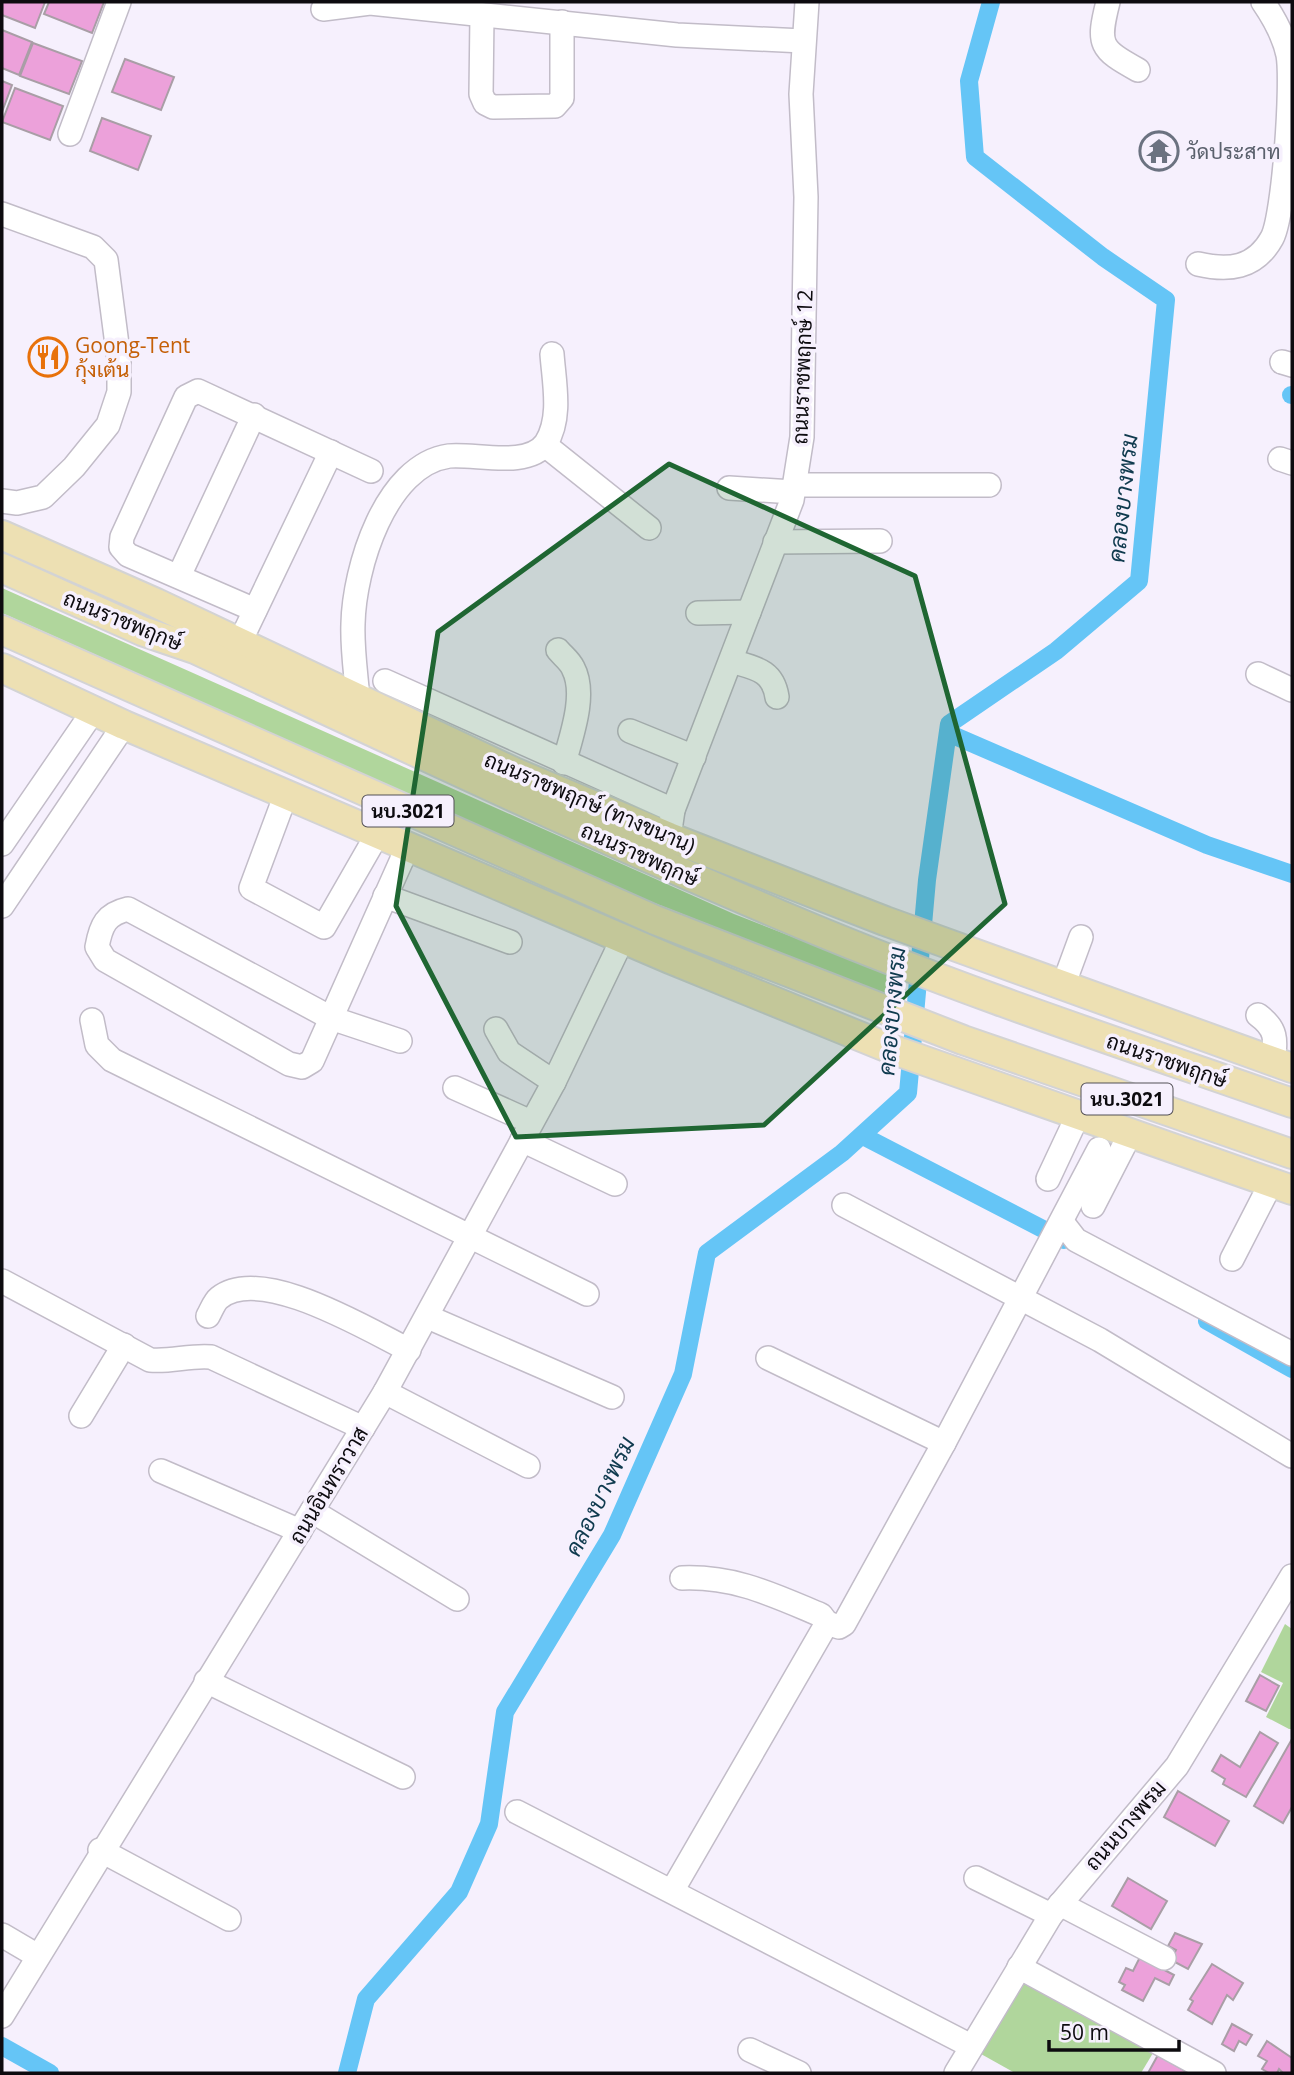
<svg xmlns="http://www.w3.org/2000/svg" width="1294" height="2075" viewBox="0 0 1294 2075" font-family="'Open Sans',Sarabun,sans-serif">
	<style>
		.green { fill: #b0d69c }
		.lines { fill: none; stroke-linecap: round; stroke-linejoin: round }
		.canal { stroke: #65c5f6; stroke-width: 18 }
		.building { fill: #eca1da; stroke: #a99ea6; stroke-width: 2 }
		.minor-casing { stroke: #c2bcc8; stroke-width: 26 }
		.major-casing { stroke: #d3d3d4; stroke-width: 32 }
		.minor { stroke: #fff; stroke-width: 23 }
		.major { stroke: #ede0b3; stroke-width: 28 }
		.marked { fill: #1f6632; fill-opacity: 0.2; stroke: #1f6632; stroke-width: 5; stroke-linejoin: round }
		.labels { text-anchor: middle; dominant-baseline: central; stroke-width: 7; stroke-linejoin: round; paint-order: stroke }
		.shield { fill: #f6f0fd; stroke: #535056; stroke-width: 2 }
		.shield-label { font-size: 19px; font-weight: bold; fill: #0d0b0f }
		.worship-label { font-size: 21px; fill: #5b616d; stroke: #f6f0fd; text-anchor: start }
		.food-label { font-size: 21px; fill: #c56008; stroke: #f6f0fd; text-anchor: start }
		.street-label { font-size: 21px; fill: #0d0b0f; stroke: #f6f0fd }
		.water-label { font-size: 23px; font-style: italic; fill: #0f3a4e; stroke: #f6f0fd }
	</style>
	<rect width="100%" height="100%" fill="#f6f0fd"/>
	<g class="green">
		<polygon points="2,588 734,914 895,977 890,996 619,889 2,613"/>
		<polygon points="1285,1624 1292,1629 1292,1729 1289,1729 1266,1717 1283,1683 1261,1672"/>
		<polygon points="1026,1978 1156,2048 1141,2073 1015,2073 981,2054"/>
	</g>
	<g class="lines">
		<g class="canal">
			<polyline points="1291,395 1292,395"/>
			<polyline points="948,733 1207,845 1292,874"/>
			<polyline points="863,1136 1064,1240"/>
			<polyline points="1207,1321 1292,1369"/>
			<polyline points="2,2046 50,2073"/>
			<polyline points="347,2073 366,1999 459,1892 489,1824 505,1712 612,1535 683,1374 707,1253 842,1153 908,1093 927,880 949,724 1056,651 1139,581 1166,300 1103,257 975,157 969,81 991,2"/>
		</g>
	</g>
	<g class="building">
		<polygon points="2,2 45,2 35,28 2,15"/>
		<polygon points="49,2 104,2 92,33 44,14"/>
		<polygon points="2,30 32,42 19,75 2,68"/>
		<polygon points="33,43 82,61 69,94 20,76"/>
		<polygon points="125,59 174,77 161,110 112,92"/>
		<polygon points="2,81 12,85 2,112"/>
		<polygon points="15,88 63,106 50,140 2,122"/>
		<polygon points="102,118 151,136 138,170 90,151"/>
		<polygon points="1260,1675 1279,1686 1266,1711 1246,1701"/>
		<polygon points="1260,1732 1278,1743 1246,1797 1223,1784 1225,1779 1212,1771 1221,1755 1240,1767"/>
		<polygon points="1292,1739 1292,1807 1283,1823 1254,1806"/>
		<polygon points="1178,1791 1229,1821 1215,1846 1164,1817"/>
		<polygon points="1128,1878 1167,1901 1151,1929 1112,1906"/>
		<polygon points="1175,1933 1202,1944 1188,1969 1171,1960 1176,1950 1168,1946"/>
		<polygon points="1140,1957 1174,1975 1169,1985 1155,1978 1143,2001 1122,1990 1125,1985 1119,1982 1126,1968 1133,1971"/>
		<polygon points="1212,1964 1243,1983 1233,2000 1227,1995 1212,2024 1188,2010 1193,2001 1190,1999"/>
		<polygon points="1232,2024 1252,2035 1246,2045 1239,2041 1234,2051 1222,2044"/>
		<polygon points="1267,2041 1292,2058 1292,2073 1283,2073 1279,2069 1277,2073 1269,2073 1262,2069 1267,2061 1258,2056"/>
		<polygon points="1158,2055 1185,2071 1184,2073 1148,2073"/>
	</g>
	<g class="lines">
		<g class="minor-casing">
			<g id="minor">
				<path d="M1108 2C1097 45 1100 49 1138 70"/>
				<polyline points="323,9 370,3 677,35 803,41"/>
				<polyline points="482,15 481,94 485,103 493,107 555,106 562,98 562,22"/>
				<polyline points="70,134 119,2"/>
				<polyline points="2,214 93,247 106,260 119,360 119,392 108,425 74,467 43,497 17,503 2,501"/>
				<path d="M1198 264C1228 271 1255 269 1272 238 1284 216 1293 82 1288 55 1284 36 1274 18 1263 2"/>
				<polyline points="1282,362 1292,365"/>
				<polyline points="545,445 649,528"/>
				<polyline points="1280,459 1292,463"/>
				<polyline points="794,485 989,485"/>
				<polyline points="729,488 793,492"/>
				<polyline points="775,542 880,541"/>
				<polyline points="179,576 254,415"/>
				<polyline points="255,610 128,555 121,547 122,537 186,397 198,391 371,471"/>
				<polyline points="698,613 749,612"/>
				<polyline points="239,644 331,452"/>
				<path d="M558 650C563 656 570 661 573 668 587 694 571 737 564 763"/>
				<path d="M731 661C755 668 773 670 777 697"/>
				<polyline points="1258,674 1292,690"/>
				<polyline points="385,681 673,810"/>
				<path d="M358 699C356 674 352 649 353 624 354 569 385 465 449 456 474 453 528 469 546 443 562 418 554 382 552 354"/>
				<polyline points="630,731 694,757"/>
				<polyline points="286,794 251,888 324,927 378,833"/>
				<polyline points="669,837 673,810 792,500 802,437 806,197 801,94 807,2"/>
				<polyline points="2,844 94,710"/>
				<polyline points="385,896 510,942"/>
				<polyline points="2,906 124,725"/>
				<polyline points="1063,986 1081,937"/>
				<path d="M1258 1015C1277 1029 1276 1039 1273 1062"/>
				<polyline points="92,1020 97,1045 112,1060 587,1294"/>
				<polyline points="496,1029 509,1052 554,1082"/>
				<path d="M400 1041 331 1018 128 909C106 914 101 925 97 947L105 960 289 1064 302 1067 312 1061 408 846"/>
				<polyline points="455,1088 531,1122"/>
				<polyline points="522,1140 615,1184"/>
				<polyline points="1048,1179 1078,1115"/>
				<polyline points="844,1205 1100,1340 1292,1456"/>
				<polyline points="1093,1206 1131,1132"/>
				<polyline points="1062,1222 1076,1240 1292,1354"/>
				<polyline points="1232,1259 1271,1183"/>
				<path d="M2 1281 150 1360C171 1362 190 1355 211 1357L363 1428"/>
				<path d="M208 1316C211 1311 214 1302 219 1298 261 1264 368 1330 409 1350"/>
				<polyline points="428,1317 612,1397"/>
				<polyline points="768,1358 944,1443 1099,1149"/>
				<polyline points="385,1392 528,1466"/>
				<polyline points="81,1416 124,1345"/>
				<polyline points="161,1471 300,1531"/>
				<polyline points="312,1511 457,1599"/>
				<polyline points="827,1623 839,1627 844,1624 944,1443"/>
				<polyline points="206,1681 403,1777"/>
				<polyline points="517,1812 971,2046"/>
				<polyline points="100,1850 229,1919"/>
				<polyline points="976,1878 1051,1915"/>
				<path d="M672 1891 827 1623 821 1615C773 1595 735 1576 682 1578"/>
				<polyline points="1060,1904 1164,1958"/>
				<polyline points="2,1935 36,1955"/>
				<polyline points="1019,1967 1214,2073"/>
				<polyline points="2,2016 385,1392 554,1082 623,938"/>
				<polyline points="750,2050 799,2073"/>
				<polyline points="956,2073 1051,1915 1177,1766 1292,1576"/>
			</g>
		</g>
		<g class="major-casing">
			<g id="major">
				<polyline points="2,535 156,603 514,772 669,837 885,921 1292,1068"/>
				<path d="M2 568 142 631 195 649C397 743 599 839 804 925 964 992 1129 1046 1292 1103"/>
				<polyline points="2,630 655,920 963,1040 1292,1154"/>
				<polyline points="2,668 124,725 670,959 891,1049 1292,1190"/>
			</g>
		</g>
		<use href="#minor" class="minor"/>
		<use href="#major" class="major"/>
	</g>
	<path class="marked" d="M669 464 915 576 1005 904 764 1125 516 1137 396 906 438 632Z"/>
	<defs>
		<g id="temple-ring" transform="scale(2.0125)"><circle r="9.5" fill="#f6f0fd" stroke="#6b7280" stroke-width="1.5"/><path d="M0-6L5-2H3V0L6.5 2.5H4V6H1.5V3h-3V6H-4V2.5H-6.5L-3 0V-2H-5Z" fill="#6b7280"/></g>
		<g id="restaurant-ring" transform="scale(2.0125)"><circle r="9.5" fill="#f6f0fd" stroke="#e8710a" stroke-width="1.5"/><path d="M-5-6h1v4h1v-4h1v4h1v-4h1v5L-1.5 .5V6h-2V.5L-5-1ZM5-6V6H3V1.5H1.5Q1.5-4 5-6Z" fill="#e8710a"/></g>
	</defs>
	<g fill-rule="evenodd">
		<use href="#temple-ring" x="1159" y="151"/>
		<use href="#restaurant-ring" x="48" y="357"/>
	</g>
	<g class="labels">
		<g class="shield">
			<rect x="362.5" y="795.5" width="91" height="31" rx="5"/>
			<rect x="1081.5" y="1083.5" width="91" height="31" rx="5"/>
		</g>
		<g class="shield-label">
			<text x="408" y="811">นบ.3021</text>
			<text x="1127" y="1099">นบ.3021</text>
		</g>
		<g class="worship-label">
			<text x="1186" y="151">วัดประสาท</text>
		</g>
		<g class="food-label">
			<text x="75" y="345">Goong-Tent<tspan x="75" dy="24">กุ้งเต้น</tspan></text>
		</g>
		<g class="street-label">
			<text transform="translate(802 367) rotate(-88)">ถนนราชพฤกษ์ 12</text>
			<text transform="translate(123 620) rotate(22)">ถนนราชพฤกษ์</text>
			<text transform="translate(590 802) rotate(23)">ถนนราชพฤกษ์ (ทางขนาน)</text>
			<text transform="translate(640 854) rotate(24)">ถนนราชพฤกษ์</text>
			<text transform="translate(1167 1060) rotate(19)">ถนนราชพฤกษ์</text>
			<text transform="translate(328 1485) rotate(-59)">ถนนอินทราวาส</text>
			<text transform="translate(1125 1825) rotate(-49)">ถนนบางพรม</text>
		</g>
		<g class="water-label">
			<text transform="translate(1122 498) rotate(-84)">คลองบางพรม</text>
			<text transform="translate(891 1011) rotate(-85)">คลองบางพรม</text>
			<text transform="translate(599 1496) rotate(-64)">คลองบางพรม</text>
		</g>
	</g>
	<rect width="1294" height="2075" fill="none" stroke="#0d0b0f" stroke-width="7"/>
	<path d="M1049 2040v10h130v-10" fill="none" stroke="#0d0b0f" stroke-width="3.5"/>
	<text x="1060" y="2040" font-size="21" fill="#0d0b0f" stroke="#f6f0fd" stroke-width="5" paint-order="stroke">50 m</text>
</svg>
